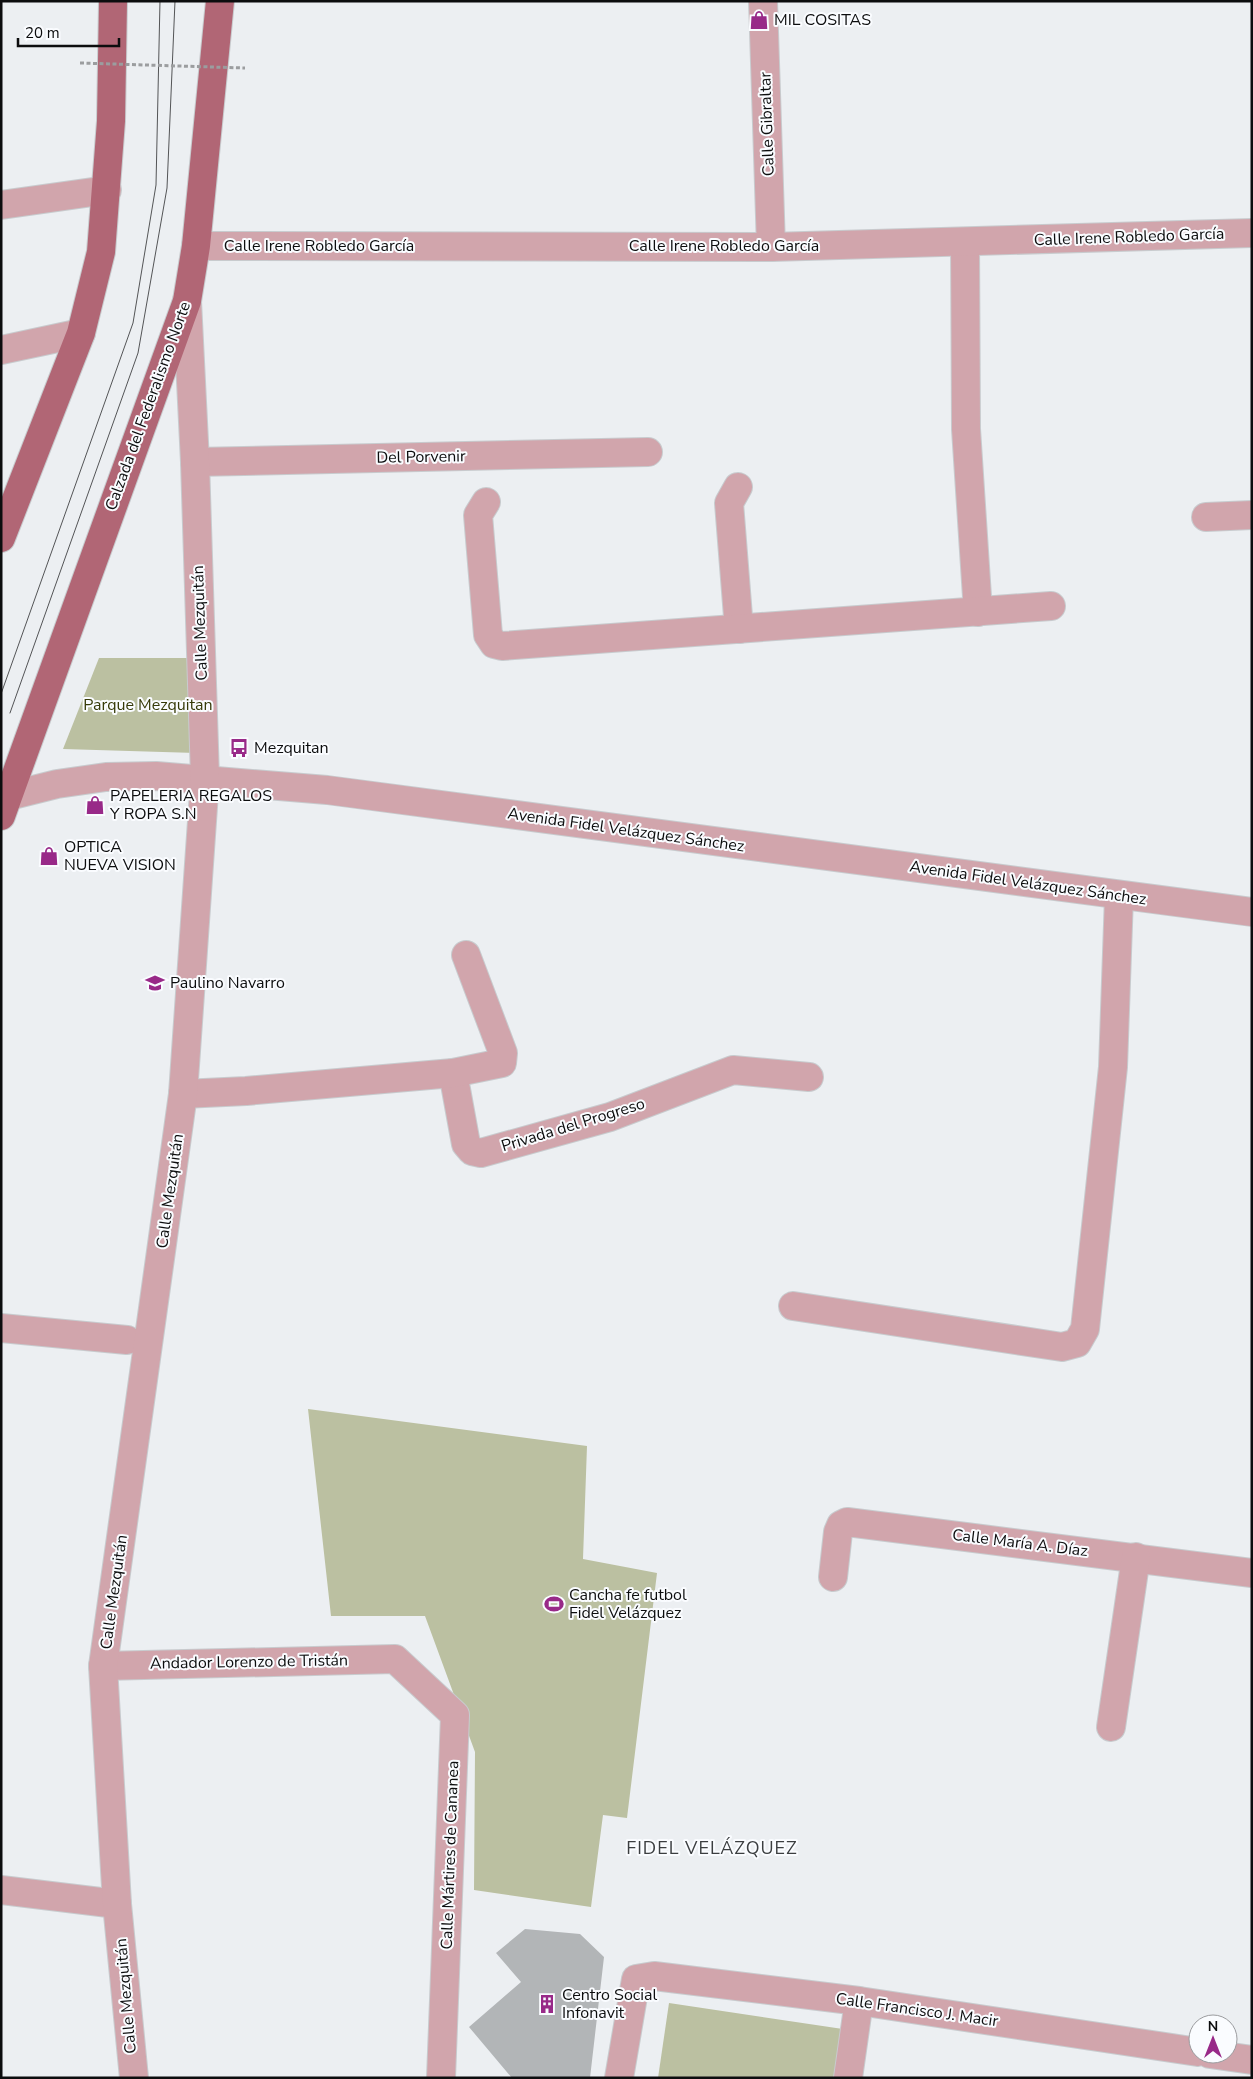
<svg xmlns="http://www.w3.org/2000/svg" width="1253" height="2079" viewBox="0 0 1253 2079" font-family="'Nunito Sans',sans-serif">
	<style>
		.green { fill: #bbc0a1 }
		.building { fill: #b2b5b7 }
		.lines { fill: none; stroke-linecap: round; stroke-linejoin: round }
		.minor-casing { stroke: #c8cbce; stroke-width: 30 }
		.major-casing { stroke: #c8cbce; stroke-width: 30 }
		.minor { stroke: #d1a5ac; stroke-width: 28 }
		.major { stroke: #b16675; stroke-width: 28 }
		.tram { stroke: #535456; stroke-width: 1 }
		.path-bridge { stroke: #9b9d9f; stroke-width: 3; stroke-dasharray: 4 2.5; stroke-linecap: butt }
		.labels { text-anchor: middle; dominant-baseline: central; stroke-width: 4; stroke-linejoin: round; paint-order: stroke }
		.poi-label { font-size: 16px; fill: #0c0d0e; stroke: #fafcff; text-anchor: start }
		.street-label { font-size: 16px; fill: #0c0d0e; stroke: #fafcff }
		.park-label { font-size: 16px; fill: #363a08; stroke: #fafcff }
		.neighbourhood-label { font-size: 18px; letter-spacing: 1px; fill: #3b3e40; stroke: #fafcff }
	</style>
	<rect width="100%" height="100%" fill="#eceff2"/>
	<g class="green">
		<polygon points="99,658 194,658 196,753 63,749"/>
		<polygon points="308,1409 587,1446 583,1559 657,1573 627,1818 603,1815 591,1907 474,1890 475,1752 425,1616 331,1616"/>
		<polygon points="669,2003 863,2032 856,2078 658,2078"/>
	</g>
	<polygon class="building" points="525,1929 580,1934 604,1957 590,2078 512,2078 469,2027 521,1982 496,1953"/>
	<g class="lines">
		<g class="minor-casing">
			<g id="minor">
				<polyline points="763,1 771,247"/>
				<polyline points="1,205 107,190"/>
				<polyline points="965,242 966,429 978,612"/>
				<polyline points="196,246 771,247 1252,233"/>
				<polyline points="1,350 81,333"/>
				<polyline points="195,462 648,452"/>
				<polyline points="738,487 729,503 739,629"/>
				<polyline points="486,502 478,515 488,635 494,644 502,646 1051,606"/>
				<polyline points="1206,517 1252,515"/>
				<polyline points="9,796 57,784 106,777 156,776 327,790 1252,912"/>
				<polyline points="453,1073 466,1144 472,1151 481,1153 610,1117 733,1070 809,1077"/>
				<polyline points="183,1094 246,1091 453,1073 502,1063 503,1053 466,955"/>
				<polyline points="793,1306 1062,1347 1077,1343 1085,1329 1113,1067 1119,896"/>
				<polyline points="1,1328 127,1340"/>
				<polyline points="833,1577 838,1532 841,1525 847,1522 1252,1573"/>
				<polyline points="103,1666 395,1659 455,1715 441,2078"/>
				<polyline points="1111,1727 1136,1557"/>
				<polyline points="1,1890 117,1904"/>
				<polyline points="1210,2054 1252,2060"/>
				<polyline points="134,2078 117,1904 103,1666 183,1094 205,778 195,462 187,301"/>
				<polyline points="619,2078 636,1979 654,1976 859,2001 1198,2052"/>
				<polyline points="848,2078 859,2001"/>
			</g>
		</g>
		<g class="major-casing">
			<g id="major">
				<polyline points="1,538 81,333 101,252 111,121 113,1"/>
				<polyline points="1,816 187,301 196,246 220,1"/>
			</g>
		</g>
		<use href="#minor" class="minor"/>
		<use href="#major" class="major"/>
		<g class="tram">
			<polyline points="1,694 133,323 156,185 160,1"/>
			<polyline points="10,713 138,353 167,188 175,1"/>
		</g>
		<polyline class="path-bridge" points="80,63 245,68"/>
	</g>
	<defs>
		<g id="shop-bare" transform="scale(1.5)"><path d="M-5-2.5h2.3a2.7 3.5 0 0 1 5.4 0H5L5.5 6h-11ZM-1.5-2.5h3a1.5 2.3 0 0 0-3 0Z" fill="#982988" stroke="#fafcff" stroke-width="2.5" paint-order="stroke"/></g>
		<g id="bus-bare" transform="scale(1.5)"><path d="M-5-6H5V4H4V6H2V4H-2V6H-4V4H-5ZM-3.5-4V0h7V-4ZM-3.5 1.2v1.5H-2V1.2ZM2 1.2v1.5H3.5V1.2Z" fill="#982988" stroke="#fafcff" stroke-width="2.5" paint-order="stroke"/></g>
		<g id="school-bare" transform="scale(1.5)"><path d="M0-5L7-2L0 1L-7-2ZM-4 1L0 2.5L4 1V4Q0 6-4 4Z" fill="#982988" stroke="#fafcff" stroke-width="2.5" paint-order="stroke"/></g>
		<g id="stadium-bare" transform="scale(1.5)"><path d="M0-5a6.5 5 0 1 0 0 10a6.5 5 0 1 0 0-10ZM-3.5-1.8h7v3.6h-7Z" fill="#982988" stroke="#fafcff" stroke-width="2.5" paint-order="stroke"/></g>
		<g id="building-bare" transform="scale(1.5)"><path d="M-4-6H4V6H1V3H-1V6H-4ZM-2.5-4.3h1.7v1.8h-1.7ZM.8-4.3h1.7v1.8H.8ZM-2.5-1h1.7V.8h-1.7ZM.8-1h1.7V.8H.8Z" fill="#982988" stroke="#fafcff" stroke-width="2.5" paint-order="stroke"/></g>
	</defs>
	<g fill-rule="evenodd">
		<use href="#shop-bare" x="759" y="20"/>
		<use href="#bus-bare" x="239" y="748"/>
		<use href="#shop-bare" x="95" y="805"/>
		<use href="#shop-bare" x="49" y="856"/>
		<use href="#school-bare" x="155" y="983"/>
		<use href="#stadium-bare" x="554" y="1604"/>
		<use href="#building-bare" x="547" y="2004"/>
	</g>
	<g class="labels">
		<g class="poi-label">
			<text x="774" y="20">MIL COSITAS</text>
			<text x="254" y="748">Mezquitan</text>
			<text x="110" y="796">PAPELERIA REGALOS<tspan x="110" dy="18">Y ROPA S.N</tspan></text>
			<text x="64" y="847">OPTICA<tspan x="64" dy="18">NUEVA VISION</tspan></text>
			<text x="170" y="983">Paulino Navarro</text>
			<text x="569" y="1595">Cancha fe futbol<tspan x="569" dy="18">Fidel Velázquez</tspan></text>
			<text x="562" y="1995">Centro Social<tspan x="562" dy="18">Infonavit</tspan></text>
		</g>
		<g class="street-label">
			<text transform="translate(767 124) rotate(-92)">Calle Gibraltar</text>
			<text transform="translate(1129 237) rotate(-2)">Calle Irene Robledo García</text>
			<text x="319" y="246">Calle Irene Robledo García</text>
			<text x="724" y="246">Calle Irene Robledo García</text>
			<text transform="translate(148 406) rotate(-70)">Calzada del Federalismo Norte</text>
			<text transform="translate(421 457) rotate(-1)">Del Porvenir</text>
			<text transform="translate(200 623) rotate(-92)">Calle Mezquitán</text>
			<text transform="translate(626 830) rotate(8)">Avenida Fidel Velázquez Sánchez</text>
			<text transform="translate(1028 883) rotate(8)">Avenida Fidel Velázquez Sánchez</text>
			<text transform="translate(573 1125) rotate(-17)">Privada del Progreso</text>
			<text transform="translate(170 1191) rotate(-82)">Calle Mezquitán</text>
			<text transform="translate(1020 1543) rotate(7)">Calle María A. Díaz</text>
			<text transform="translate(114 1592) rotate(-82)">Calle Mezquitán</text>
			<text transform="translate(249 1662) rotate(-1)">Andador Lorenzo de Tristán</text>
			<text transform="translate(450 1855) rotate(-88)">Calle Mártires de Cananea</text>
			<text transform="translate(126 1996) rotate(-95)">Calle Mezquitán</text>
			<text transform="translate(917 2010) rotate(8)">Calle Francisco J. Macir</text>
		</g>
		<g class="park-label">
			<text x="148" y="705">Parque Mezquitan</text>
		</g>
		<g class="neighbourhood-label">
			<text x="712" y="1848">FIDEL VELÁZQUEZ</text>
		</g>
	</g>
	<rect width="1253" height="2079" fill="none" stroke="#0c0d0e" stroke-width="5"/>
	<g transform="translate(1213 2039)"><circle r="24" fill="#fafcff" stroke="#9b9c9f"/>
	<path d="M0-4L9 19L0 12L-9 19Z" fill="#982988"/>
	<text y="-8" font-size="14" font-weight="bold" text-anchor="middle" fill="#0c0d0e">N</text>
	</g>
	<path d="M18 38v8h101v-8" fill="none" stroke="#0c0d0e" stroke-width="2.5"/>
	<text x="25" y="38" font-size="15" fill="#0c0d0e" stroke="#fafcff" stroke-width="4" paint-order="stroke">20 m</text>
</svg>
